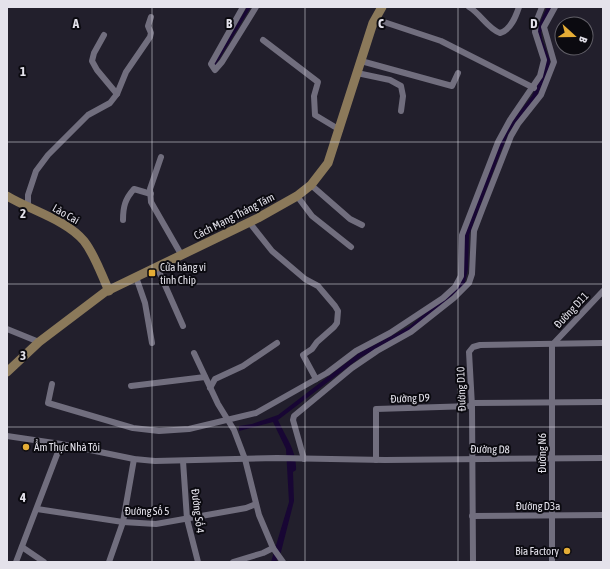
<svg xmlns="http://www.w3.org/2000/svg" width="610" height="569" viewBox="0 0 610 569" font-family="'Asap Condensed',sans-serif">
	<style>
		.water { fill: #180634 }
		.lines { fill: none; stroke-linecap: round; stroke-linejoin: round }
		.street { stroke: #716e7e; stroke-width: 6 }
		.secondary { stroke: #8b795a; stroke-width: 9 }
		.grid { fill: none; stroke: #e4e2eb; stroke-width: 1; stroke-opacity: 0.55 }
		.poi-dot { fill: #e5ad36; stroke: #0b0a10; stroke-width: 1.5 }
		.labels { text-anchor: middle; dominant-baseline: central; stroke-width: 4; stroke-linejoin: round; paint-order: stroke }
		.street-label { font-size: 11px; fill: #e4e2eb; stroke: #0b0a10 }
		.poi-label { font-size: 11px; fill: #e4e2eb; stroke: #0b0a10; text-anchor: start }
		.grid-label { font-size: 13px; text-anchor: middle; font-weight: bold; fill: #e4e2eb; stroke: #0b0a10; stroke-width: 4; stroke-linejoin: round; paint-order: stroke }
	</style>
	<rect width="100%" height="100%" fill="#221f2c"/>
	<g class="water">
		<polygon points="247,7 251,7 215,66 214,64"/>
		<path d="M547 7H552L541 32 542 39 550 60 549 69 536 98 509 132 501 151 469 235 468 269 464 286 413 330 361 357 278 420C286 438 297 451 296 470L293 472 294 501 281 552 276 562H271L289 502 286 449 273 422 239 431V426L252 424 278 415 359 353 410 326 459 284 464 234 505 130 532 96 544 68 536 31Z"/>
	</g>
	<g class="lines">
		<g class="street">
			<polyline points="243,7 211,64 215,70 222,62 256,7"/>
			<path d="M469 7C481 14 487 28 500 33 511 30 516 16 519 7"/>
			<polyline points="375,19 441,41 534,88"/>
			<polyline points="104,35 94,53 92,61 97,70 117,94"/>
			<polyline points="263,40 318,82 314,96 315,115 340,130"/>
			<polyline points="361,61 452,86 458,73"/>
			<polyline points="357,73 390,80 401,86 403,96 401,111"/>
			<polyline points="161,157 150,189 151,202 182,256"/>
			<polyline points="311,185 350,219 362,225"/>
			<polyline points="297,196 312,216 351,247"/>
			<polyline points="28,208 28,195 36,171 48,155 88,115 110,103 117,94 126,72 150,37 151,33 148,26 151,17"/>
			<path d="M123 220C123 207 125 199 134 189L151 194"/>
			<polyline points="249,222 272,251 305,279 318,286 335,306 338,311 337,323 334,327 317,342 312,349 303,355 316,379"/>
			<polyline points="157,267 183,326"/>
			<polyline points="136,277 145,303 152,343"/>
			<polyline points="7,329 39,342"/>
			<polyline points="554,343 603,291"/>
			<polyline points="552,344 552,562"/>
			<polyline points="194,353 218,404 234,430 245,459 259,515 273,548 283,562"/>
			<polyline points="52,384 48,403 133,428 159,431 189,429 256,413 327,373 356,351 390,333 443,298 455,287 461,276 462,235 498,142 510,120 540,76 544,60 535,32 536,22 542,7"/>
			<polyline points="131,386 205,377"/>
			<polyline points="210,388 215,379 243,366 277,343"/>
			<polyline points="472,403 603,402"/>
			<polyline points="7,436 61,444 134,459 155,461 277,458 385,460 603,458"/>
			<polyline points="304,459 293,420 294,416 352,368 377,351 411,332 454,298 469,283 472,274 474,231 482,210 511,136 518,124 541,95 554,62 544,27 555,7"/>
			<polyline points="376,460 376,409 472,406"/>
			<polyline points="183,461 187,519 198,562"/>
			<polyline points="37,509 123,522 156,524 246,508 256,504"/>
			<polyline points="472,516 603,515"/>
			<polyline points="22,547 44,562"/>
			<polyline points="16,562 61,444"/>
			<polyline points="109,562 123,522 134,459"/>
			<polyline points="233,562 263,553 273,548"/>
			<polyline points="473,562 472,406 469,352 473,347 480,345 603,343"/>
		</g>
		<g class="secondary">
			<path d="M7 196C30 210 67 220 84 241 95 255 101 274 109 291"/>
			<polyline points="7,372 39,342 105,292 258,218 297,196 311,185 328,163 373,23 382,7"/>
		</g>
	</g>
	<path class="grid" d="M152 7V562M305 7V562M458 7V562M7 142H603M7 284H603M7 427H603"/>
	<g class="poi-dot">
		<rect x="148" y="269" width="8" height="8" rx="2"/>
		<circle cx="26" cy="447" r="4"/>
		<circle cx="567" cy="551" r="4"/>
	</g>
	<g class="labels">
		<g class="street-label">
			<text transform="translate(66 214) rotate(30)">Lào Cai</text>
			<text transform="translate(234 216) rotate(-27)">Cách Mạng Tháng Tám</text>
			<text transform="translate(571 310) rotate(-47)">Đường D11</text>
			<text transform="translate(461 389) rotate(-92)">Đường D10</text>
			<text transform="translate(410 398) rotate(-2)">Đường D9</text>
			<text transform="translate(490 449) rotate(1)">Đường D8</text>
			<text transform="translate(542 453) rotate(-90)">Đường N6</text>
			<text x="538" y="506">Đường D3a</text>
			<text x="147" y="511">Đường Số 5</text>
			<text transform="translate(198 511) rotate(83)">Đường Số 4</text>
		</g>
		<g class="poi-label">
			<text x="160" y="267">Cửa hàng vi<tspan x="160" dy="13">tính Chíp</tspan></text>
			<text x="34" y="447">Ẩm Thực Nhà Tôi</text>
			<text x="559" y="551" text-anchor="end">Bia Factory</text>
		</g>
	</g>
	<g class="grid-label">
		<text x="76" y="28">A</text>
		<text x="229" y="28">B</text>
		<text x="381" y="28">C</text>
		<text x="534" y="28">D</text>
		<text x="23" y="76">1</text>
		<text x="23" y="218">2</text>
		<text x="23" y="360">3</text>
		<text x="23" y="502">4</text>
	</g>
	<rect width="610" height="569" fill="none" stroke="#e4e2eb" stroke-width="16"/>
	<g transform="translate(574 36) rotate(111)"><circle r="19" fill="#0b0a10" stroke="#626068"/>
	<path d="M0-3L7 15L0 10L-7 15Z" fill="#e5ad36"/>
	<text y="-6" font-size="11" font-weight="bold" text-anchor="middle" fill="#e4e2eb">B</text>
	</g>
</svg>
